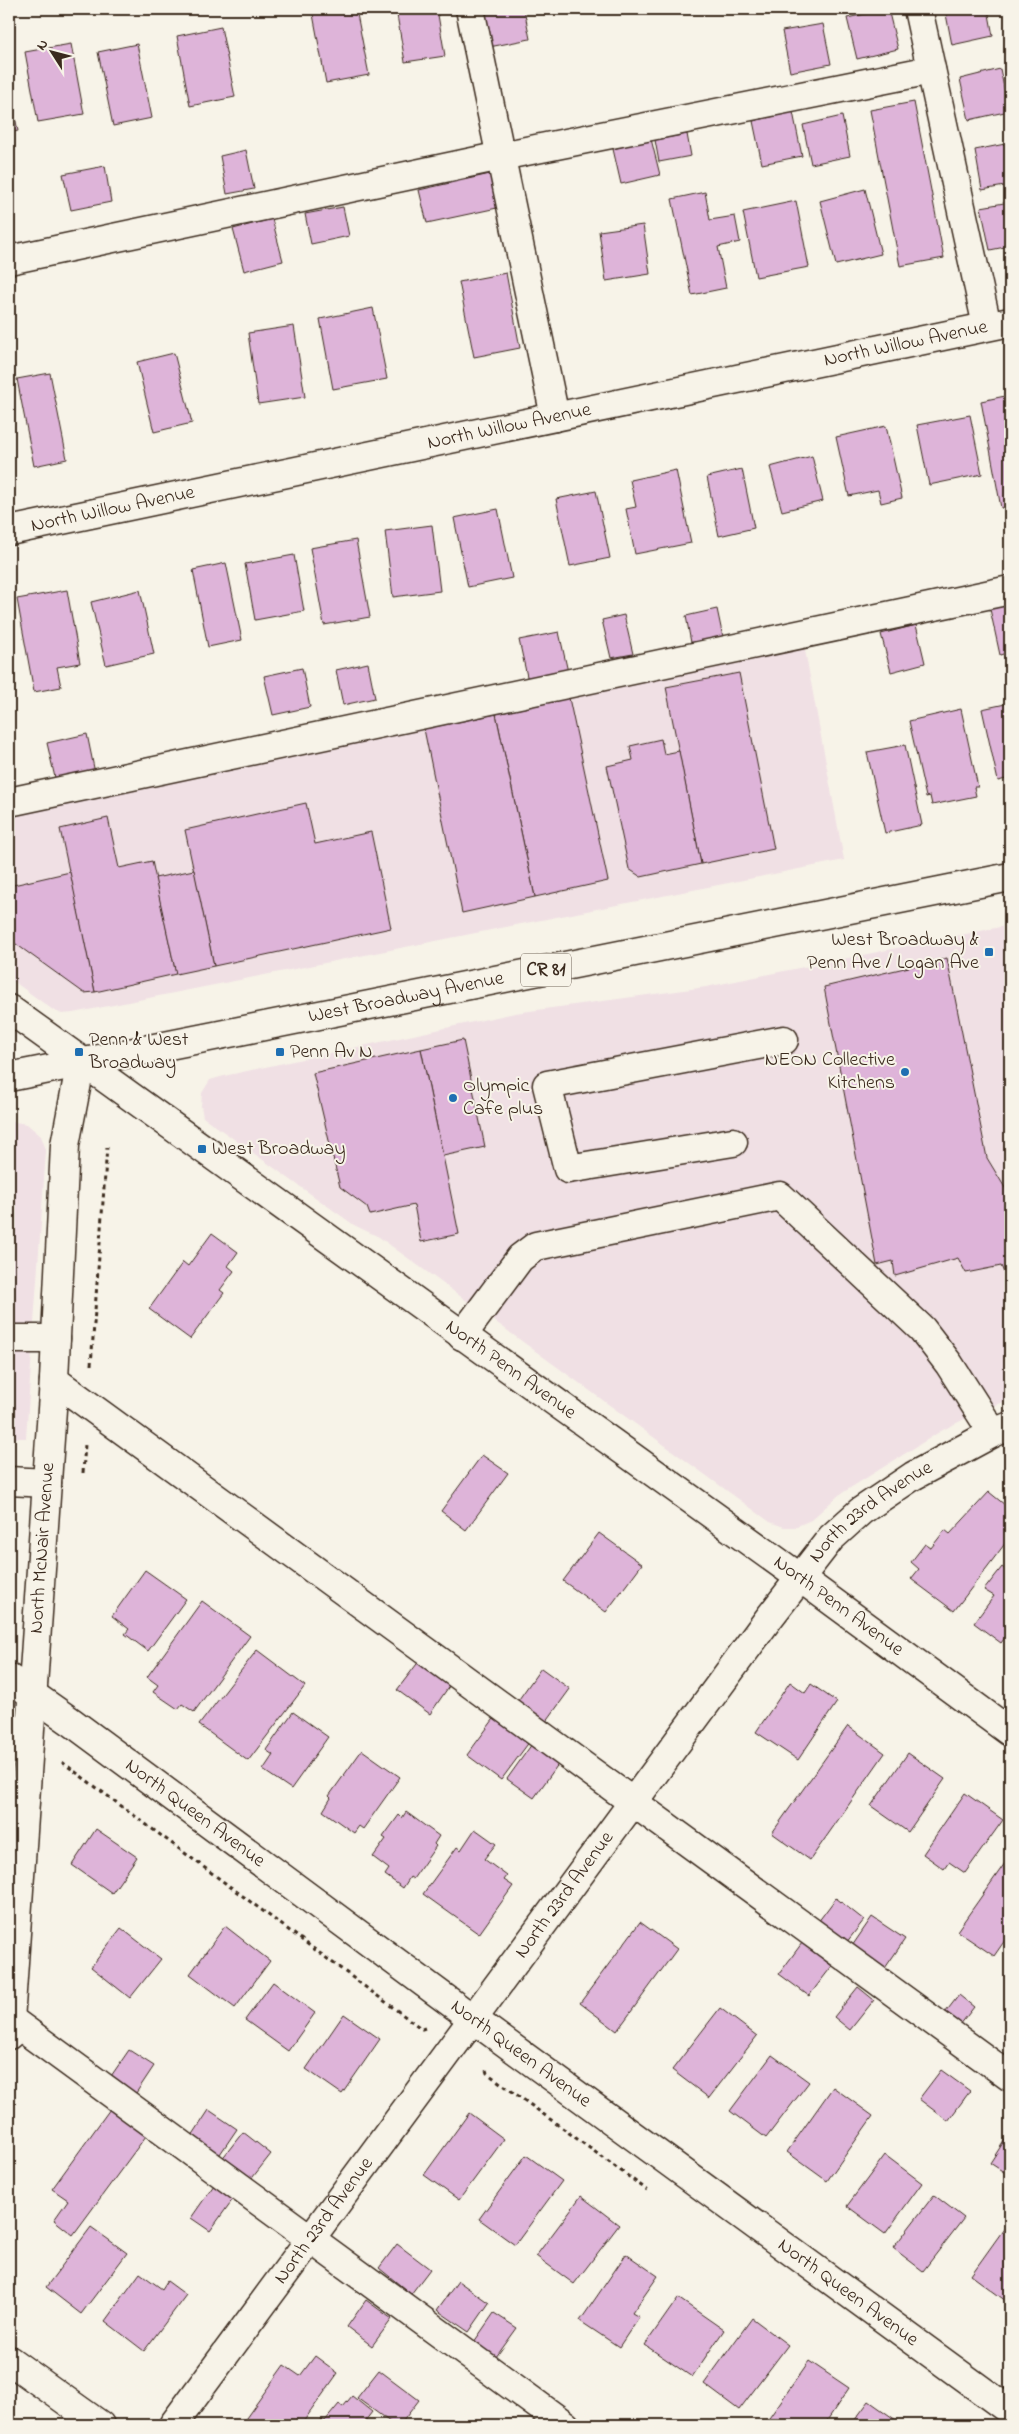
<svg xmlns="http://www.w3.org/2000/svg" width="1019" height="2434" viewBox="0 0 1019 2434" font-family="'Indie Flower',sans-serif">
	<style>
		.built { fill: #f0e0e4 }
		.building { fill: #deb4d9; stroke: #3b2a1e }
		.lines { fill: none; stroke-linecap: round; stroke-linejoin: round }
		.minor-casing { stroke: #3b2a1e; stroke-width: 31 }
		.major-casing { stroke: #3b2a1e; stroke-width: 31 }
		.path { stroke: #3b2a1e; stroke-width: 3; stroke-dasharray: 4 4; stroke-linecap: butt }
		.minor { stroke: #f7f3e8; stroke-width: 28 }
		.major { stroke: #f7f3e8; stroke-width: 28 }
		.poi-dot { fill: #1f6fb2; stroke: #f7f3e8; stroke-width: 2 }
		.labels { text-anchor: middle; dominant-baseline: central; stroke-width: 4; stroke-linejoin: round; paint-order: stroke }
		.shield { fill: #f7f3e8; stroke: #73665b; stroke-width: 1 }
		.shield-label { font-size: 19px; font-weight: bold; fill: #3b2a1e }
		.street-label { font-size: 20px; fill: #3b2a1e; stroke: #f7f3e8 }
		.poi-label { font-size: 20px; fill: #3b2a1e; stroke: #f7f3e8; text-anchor: start }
	</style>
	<rect width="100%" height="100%" fill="#f7f3e8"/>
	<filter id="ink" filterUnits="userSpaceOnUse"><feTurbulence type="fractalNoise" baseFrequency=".02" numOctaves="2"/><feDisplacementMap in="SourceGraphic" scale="10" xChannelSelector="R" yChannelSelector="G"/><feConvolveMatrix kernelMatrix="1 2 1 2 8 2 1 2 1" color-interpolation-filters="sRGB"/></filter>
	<g filter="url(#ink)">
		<g class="built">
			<polygon points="801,629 844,860 73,1013 62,1014 53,1010 9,978 9,794"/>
			<polygon points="1010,925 1010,1400 984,1409 941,1431 839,1495 811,1520 795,1527 784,1527 770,1522 379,1237 354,1225 203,1117 201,1106 202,1093 210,1080 224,1076 515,1013 706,987"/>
			<polygon points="9,1121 27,1124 41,1136 46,1150 26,1438 9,1438"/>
		</g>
		<g class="building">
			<polygon points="312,9 356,9 369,75 326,83"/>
			<polygon points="396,9 437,9 445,56 405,62"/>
			<polygon points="477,9 524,9 530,39 484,48"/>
			<polygon points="888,9 898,49 857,59 847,18"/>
			<polygon points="945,9 988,9 993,36 952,45"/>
			<polygon points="823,24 831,64 790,72 782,31"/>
			<polygon points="221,27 235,97 190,106 177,36"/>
			<polygon points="71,44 84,114 38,122 25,52"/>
			<polygon points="137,44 152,118 113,126 98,52"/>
			<polygon points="1000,69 1009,111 969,120 960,79"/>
			<polygon points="9,89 18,131 9,133"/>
			<polygon points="914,102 944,258 900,266 870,110"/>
			<polygon points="793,112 802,156 762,164 753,121"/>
			<polygon points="842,116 850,156 811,164 803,125"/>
			<polygon points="687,134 691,156 659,162 655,140"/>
			<polygon points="651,139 660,175 621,184 613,149"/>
			<polygon points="1010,143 1010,185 982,190 975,150"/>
			<polygon points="246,150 254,189 227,194 220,156"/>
			<polygon points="105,166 111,202 71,210 63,174"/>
			<polygon points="490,174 497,208 427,223 419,190"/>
			<polygon points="865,189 881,254 836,265 820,201"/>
			<polygon points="705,192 710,220 735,216 740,242 718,247 726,288 692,295 672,199"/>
			<polygon points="796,201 809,267 756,277 743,212"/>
			<polygon points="1010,202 1010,246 990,250 981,207"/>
			<polygon points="343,207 349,236 311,244 305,214"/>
			<polygon points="272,219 283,261 244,271 233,229"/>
			<polygon points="643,225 650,274 606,281 599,231"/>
			<polygon points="506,273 520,348 474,357 459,282"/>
			<polygon points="373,308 387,379 333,389 320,319"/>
			<polygon points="294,326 305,397 258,404 248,333"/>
			<polygon points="174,353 192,423 154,432 137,362"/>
			<polygon points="50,373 67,459 34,466 17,379"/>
			<polygon points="1010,395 1010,506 1001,508 981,401"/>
			<polygon points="970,415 982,474 929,485 917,425"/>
			<polygon points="886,426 902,498 881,503 878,490 849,496 836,437"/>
			<polygon points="812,456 823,501 782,511 770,467"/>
			<polygon points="742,469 754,528 719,536 707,477"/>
			<polygon points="676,470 691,543 635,554 626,509 636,507 630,480"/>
			<polygon points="596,491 610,558 570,566 556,499"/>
			<polygon points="498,509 512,578 468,587 454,518"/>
			<polygon points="432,525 440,591 393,597 385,531"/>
			<polygon points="356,540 370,617 324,625 310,548"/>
			<polygon points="294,555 304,611 255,620 245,564"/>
			<polygon points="226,563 242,640 208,647 193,570"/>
			<polygon points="67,590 80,663 57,667 61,687 34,692 17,599"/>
			<polygon points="140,590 154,654 106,665 91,602"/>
			<polygon points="1010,605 1010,652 1000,655 990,609"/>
			<polygon points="717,609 724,642 692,648 686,616"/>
			<polygon points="624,615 633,654 611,658 602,620"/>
			<polygon points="916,625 925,663 891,672 881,634"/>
			<polygon points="559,632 568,672 528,681 519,640"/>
			<polygon points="368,663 375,698 343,705 336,670"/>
			<polygon points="9,664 14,690 9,691"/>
			<polygon points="302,668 310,707 273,715 264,676"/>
			<polygon points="739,673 774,849 701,864 666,687"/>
			<polygon points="569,698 608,881 535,897 496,714"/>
			<polygon points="1010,703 1010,778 998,781 982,709"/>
			<polygon points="961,709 978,787 974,787 976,796 932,805 930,796 926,797 909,721"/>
			<polygon points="496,714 535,897 462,913 424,729"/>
			<polygon points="87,734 95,773 56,782 47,743"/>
			<polygon points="661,739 664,754 679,751 701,864 641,877 629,869 607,766 633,760 630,746"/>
			<polygon points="905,745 922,825 885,833 867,752"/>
			<polygon points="306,803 315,844 371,832 391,928 214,966 185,830"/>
			<polygon points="108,818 119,868 152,861 176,974 95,992 60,829"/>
			<polygon points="194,870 214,966 176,974 155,878"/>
			<polygon points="70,872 95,992 84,993 9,939 9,883 9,886"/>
			<polygon points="947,958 987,1158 1010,1196 1010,1285 1001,1266 966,1273 958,1258 895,1276 893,1261 877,1265 824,987"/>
			<polygon points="463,1040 485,1147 443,1156 421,1049"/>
			<polygon points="421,1049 459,1234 421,1242 414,1205 370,1215 367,1207 340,1187 313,1073"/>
			<polygon points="212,1233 238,1252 228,1266 234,1271 220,1290 224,1293 190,1339 149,1309 183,1262 188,1266"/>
			<polygon points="482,1455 508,1473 466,1530 441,1511"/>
			<polygon points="989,1492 1010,1509 1010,1537 954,1611 911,1579 919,1569 911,1562 925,1544 931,1548 945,1530 950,1534"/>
			<polygon points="599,1533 642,1564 606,1612 563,1581"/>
			<polygon points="1002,1567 1010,1573 1010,1631 1001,1643 974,1623 994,1596 984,1590"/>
			<polygon points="145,1570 186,1599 148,1651 125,1634 129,1629 112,1616"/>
			<polygon points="202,1601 250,1636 194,1712 182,1704 178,1709 153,1692 158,1685 147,1677"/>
			<polygon points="257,1650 305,1686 248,1761 199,1725"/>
			<polygon points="420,1660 452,1682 430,1714 397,1690"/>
			<polygon points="541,1668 570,1689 546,1722 517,1702"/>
			<polygon points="790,1682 805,1693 811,1684 837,1702 798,1760 756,1732"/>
			<polygon points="293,1712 328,1737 291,1789 263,1770 273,1755 266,1750"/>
			<polygon points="496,1716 530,1741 501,1780 467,1755"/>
			<polygon points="848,1726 885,1753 810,1860 772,1833"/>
			<polygon points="532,1744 559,1763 534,1798 507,1779"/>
			<polygon points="362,1750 400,1777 363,1829 359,1826 354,1833 323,1811 331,1798 329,1796"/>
			<polygon points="908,1753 945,1779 908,1832 871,1806"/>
			<polygon points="965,1793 1003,1820 965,1873 949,1862 944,1869 923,1854"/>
			<polygon points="406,1812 439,1836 434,1844 436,1846 413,1879 410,1877 403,1888 385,1875 389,1869 373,1857 386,1839 383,1837 399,1815 402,1818"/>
			<polygon points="96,1829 137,1857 112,1893 72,1865"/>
			<polygon points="475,1829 496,1844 484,1859 507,1876 504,1880 513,1886 479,1934 423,1894 457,1847 461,1850"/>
			<polygon points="1010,1856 1010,1933 994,1956 957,1931"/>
			<polygon points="836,1898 864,1920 846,1943 818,1922"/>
			<polygon points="872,1917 905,1939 883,1971 850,1949"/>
			<polygon points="640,1922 677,1949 617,2031 580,2003"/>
			<polygon points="225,1926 270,1961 235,2008 190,1974"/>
			<polygon points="121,1928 161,1959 130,1998 91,1967"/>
			<polygon points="802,1943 832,1966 809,1996 779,1974"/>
			<polygon points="273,1982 315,2013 288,2051 245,2020"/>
			<polygon points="858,1987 874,2000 850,2030 834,2017"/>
			<polygon points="959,1995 974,2007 960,2025 945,2013"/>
			<polygon points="720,2008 757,2036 709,2098 672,2070"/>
			<polygon points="344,2014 380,2039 342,2094 306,2069"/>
			<polygon points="129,2050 154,2066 134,2096 109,2079"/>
			<polygon points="772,2055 809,2082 766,2138 730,2111"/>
			<polygon points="941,2070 970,2091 948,2121 919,2099"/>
			<polygon points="833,2087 873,2116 827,2181 787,2152"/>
			<polygon points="110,2109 146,2136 73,2235 54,2220 68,2200 52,2189"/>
			<polygon points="209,2110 237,2129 218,2157 190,2139"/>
			<polygon points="469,2113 504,2139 459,2200 424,2175"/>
			<polygon points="243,2132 271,2154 249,2182 221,2160"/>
			<polygon points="1010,2132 1010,2176 990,2163"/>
			<polygon points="526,2155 562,2181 515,2245 479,2219"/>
			<polygon points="885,2155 922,2183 885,2234 847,2206"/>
			<polygon points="214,2185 233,2199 210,2231 191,2218"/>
			<polygon points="934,2195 964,2218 923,2271 893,2248"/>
			<polygon points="581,2196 619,2225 574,2284 536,2256"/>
			<polygon points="1006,2226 1010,2230 1010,2304 971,2275"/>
			<polygon points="91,2227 127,2253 81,2314 46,2287"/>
			<polygon points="397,2244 430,2269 411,2294 379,2268"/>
			<polygon points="626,2254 658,2276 632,2313 639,2317 619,2347 580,2321"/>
			<polygon points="140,2273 162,2289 167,2281 186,2295 144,2351 105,2321"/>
			<polygon points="458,2281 489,2303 469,2332 437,2310"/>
			<polygon points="678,2298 724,2330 692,2377 645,2345"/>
			<polygon points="366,2300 392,2319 372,2346 347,2327"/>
			<polygon points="494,2313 517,2328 496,2357 474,2342"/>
			<polygon points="752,2318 788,2345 739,2410 704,2384"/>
			<polygon points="315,2356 338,2373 301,2425 241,2425 284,2365 300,2376"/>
			<polygon points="809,2361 849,2388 824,2425 767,2425 765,2424"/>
			<polygon points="379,2370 419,2400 400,2425 394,2425 357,2398"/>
			<polygon points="352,2396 372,2412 362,2425 316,2425 322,2419 325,2421 339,2404 343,2407"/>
			<polygon points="869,2401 903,2425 851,2425"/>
		</g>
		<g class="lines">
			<g class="minor-casing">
				<g id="minor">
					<polyline points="470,9 555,417"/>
					<polyline points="918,9 987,326"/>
					<polyline points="9,260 501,156 931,70"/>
					<path id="s1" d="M9 531 1010 322"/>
					<polyline points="9,802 1010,590"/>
					<polyline points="733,1142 568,1169 547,1085 784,1040"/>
					<polyline points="462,1336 520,1258 536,1246 780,1196 922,1329 949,1364 993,1433"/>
					<polyline points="9,1339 56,1339"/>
					<polyline points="54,1380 1010,2077"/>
					<polyline points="9,1481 47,1483"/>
					<path id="s2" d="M9 1678 73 1723 473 2019 1010 2411"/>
					<polyline points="10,2019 565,2425"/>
					<path id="s3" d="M9 2035 54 1380 65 1145 81 1062"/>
					<polyline points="9,2360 100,2425"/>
					<path id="s4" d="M173 2425 769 1618 831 1538 861 1511 913 1476 993 1433 1010 1426"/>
				</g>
			</g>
			<g class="major-casing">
				<g id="major">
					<path id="s5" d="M9 1009 799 1577 1010 1732"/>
					<path id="s6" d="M9 1077 1010 877"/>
				</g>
			</g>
			<g class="path">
				<polyline points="91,1365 107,1147"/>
				<polyline points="83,1473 85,1444"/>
				<polyline points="62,1762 422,2029 425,2028"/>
				<polyline points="486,2070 487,2073 647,2190"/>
			</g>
			<use href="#minor" class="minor"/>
			<use href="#major" class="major"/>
		</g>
	</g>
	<g class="poi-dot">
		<rect x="984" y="947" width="10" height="10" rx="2.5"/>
		<rect x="74" y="1047" width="10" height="10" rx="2.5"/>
		<rect x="275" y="1047" width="10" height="10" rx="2.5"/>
		<circle cx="905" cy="1072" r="5"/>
		<circle cx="453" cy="1098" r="5"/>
		<rect x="197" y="1144" width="10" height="10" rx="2.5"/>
	</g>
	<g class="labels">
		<rect class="shield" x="521" y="953.5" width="50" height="33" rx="4"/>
		<g class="shield-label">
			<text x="546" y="970">CR 81</text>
		</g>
		<g class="street-label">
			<text stroke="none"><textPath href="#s1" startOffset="916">North Willow Avenue</textPath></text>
			<text stroke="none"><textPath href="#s1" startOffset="511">North Willow Avenue</textPath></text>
			<text stroke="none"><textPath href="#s1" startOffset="106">North Willow Avenue</textPath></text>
			<text stroke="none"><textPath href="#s6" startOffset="405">West Broadway Avenue</textPath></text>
			<text stroke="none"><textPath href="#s5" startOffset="618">North Penn Avenue</textPath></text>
			<text stroke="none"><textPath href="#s4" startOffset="1152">North 23rd Avenue</textPath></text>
			<text stroke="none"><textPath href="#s3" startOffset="488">North McNair Avenue</textPath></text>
			<text stroke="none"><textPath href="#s5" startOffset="1022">North Penn Avenue</textPath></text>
			<text stroke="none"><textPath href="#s2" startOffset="230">North Queen Avenue</textPath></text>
			<text stroke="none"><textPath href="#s4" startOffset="659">North 23rd Avenue</textPath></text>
			<text stroke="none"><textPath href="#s2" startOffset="635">North Queen Avenue</textPath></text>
			<text stroke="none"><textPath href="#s4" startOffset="254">North 23rd Avenue</textPath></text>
			<text stroke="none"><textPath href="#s2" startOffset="1040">North Queen Avenue</textPath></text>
		</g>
		<g class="poi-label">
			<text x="979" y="940" text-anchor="end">West Broadway &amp;<tspan x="979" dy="23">Penn Ave / Logan Ave</tspan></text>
			<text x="89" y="1040">Penn &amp; West<tspan x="89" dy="23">Broadway</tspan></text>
			<text x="290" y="1052">Penn Av N</text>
			<text x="895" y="1060" text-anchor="end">NEON Collective<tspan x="895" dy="23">Kitchens</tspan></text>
			<text x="463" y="1086">Olympic<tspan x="463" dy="23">Cafe plus</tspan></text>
			<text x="212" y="1149">West Broadway</text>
		</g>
	</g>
	<rect width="1019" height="2434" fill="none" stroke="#f7f3e8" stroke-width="30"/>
	<rect x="15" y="15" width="989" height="2404" fill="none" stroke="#3b2a1e" stroke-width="2" filter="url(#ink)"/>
	<g transform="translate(52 52) rotate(306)" stroke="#f7f3e8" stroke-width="4" paint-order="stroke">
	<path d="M0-4L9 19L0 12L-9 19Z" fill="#3b2a1e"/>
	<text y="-8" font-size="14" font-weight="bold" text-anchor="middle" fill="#3b2a1e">N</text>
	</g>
</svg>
